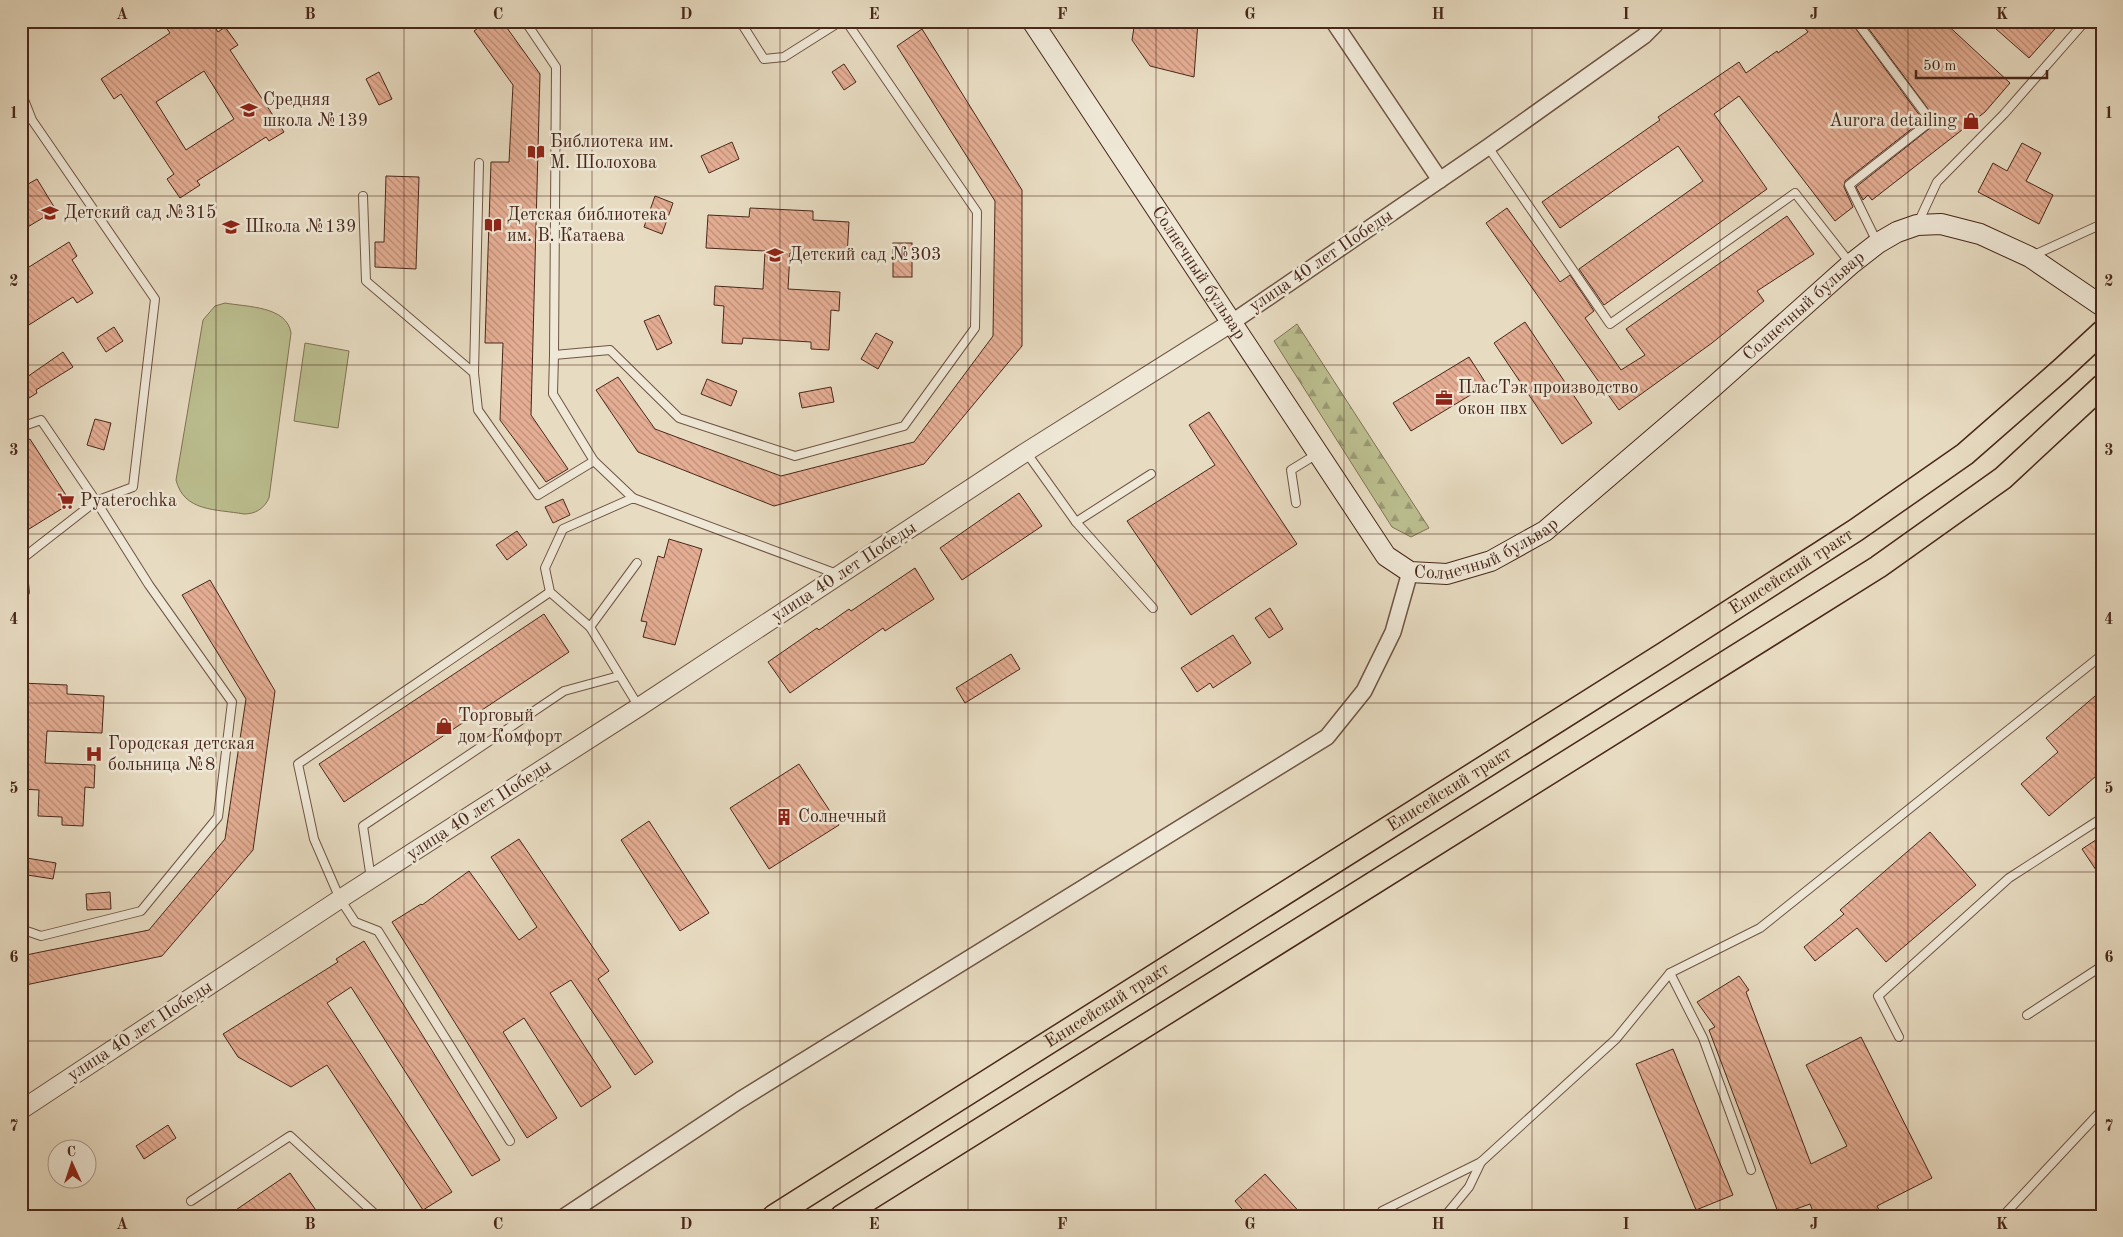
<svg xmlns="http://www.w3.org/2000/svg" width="2123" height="1237" viewBox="0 0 2123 1237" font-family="'Old Standard TT',serif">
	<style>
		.forest { fill: url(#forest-firs); stroke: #827254 }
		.pitch { fill: #bbbe8f; stroke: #827254 }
		.building { fill: url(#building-back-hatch); stroke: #49271a; fill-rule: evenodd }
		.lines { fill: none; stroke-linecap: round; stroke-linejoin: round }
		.service-casing { stroke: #705444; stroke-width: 10 }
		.minor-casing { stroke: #705444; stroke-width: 18 }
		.tertiary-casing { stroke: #705444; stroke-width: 20 }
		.secondary-casing { stroke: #49271a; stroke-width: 22 }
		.primary-casing { stroke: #49271a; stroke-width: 25 }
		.service { stroke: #efe8d7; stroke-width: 8 }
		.minor { stroke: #efe8d7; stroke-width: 15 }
		.tertiary { stroke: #efe8d7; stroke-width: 18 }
		.secondary { stroke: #efe8d7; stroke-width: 20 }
		.primary { stroke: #e7dbc1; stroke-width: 22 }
		.grid { fill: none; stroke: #49271a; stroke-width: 1; stroke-opacity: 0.55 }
		.labels { text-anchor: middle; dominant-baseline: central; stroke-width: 5; stroke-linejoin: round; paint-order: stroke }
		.poi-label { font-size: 18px; fill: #49271a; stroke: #efe8d7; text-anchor: start }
		.street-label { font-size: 18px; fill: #49271a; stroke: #efe8d7 }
		.neatline { fill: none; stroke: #49271a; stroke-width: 2 }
		.grid-label { font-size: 16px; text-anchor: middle; font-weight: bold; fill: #49271a }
	</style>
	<defs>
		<pattern id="forest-firs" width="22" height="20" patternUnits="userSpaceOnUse" patternTransform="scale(1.25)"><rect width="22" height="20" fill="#bbbe8f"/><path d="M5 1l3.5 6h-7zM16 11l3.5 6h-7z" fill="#9a9a74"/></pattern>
		<pattern id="building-back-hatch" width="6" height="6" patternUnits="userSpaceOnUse" patternTransform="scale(1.25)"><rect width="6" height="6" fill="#e5ae94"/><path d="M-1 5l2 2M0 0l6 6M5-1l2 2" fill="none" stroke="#bc8e78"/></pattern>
	</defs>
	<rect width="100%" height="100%" fill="#e7dbc1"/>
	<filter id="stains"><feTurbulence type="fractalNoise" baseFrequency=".004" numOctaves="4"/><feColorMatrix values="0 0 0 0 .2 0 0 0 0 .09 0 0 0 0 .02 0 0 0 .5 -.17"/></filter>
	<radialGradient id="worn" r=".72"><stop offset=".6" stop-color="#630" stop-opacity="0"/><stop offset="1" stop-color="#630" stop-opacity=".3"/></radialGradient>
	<polygon class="forest" points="1297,324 1429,528 1411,537 1392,527 1274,341"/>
	<g class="pitch">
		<path d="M225 303C247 307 287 306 291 333L269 498C264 509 255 514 244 514 216 509 184 512 176 480L203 320 215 306Z"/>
		<polygon points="305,343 349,351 338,428 294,421"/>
	</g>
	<g class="building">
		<path d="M162 21H211L218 32 225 27 238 45 230 50 284 132 269 141 266 137 197 181 200 185 180 198 167 179 174 174 121 94 114 99 101 79 170 33ZM204 71 234 119 186 150 156 102Z"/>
		<polygon points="488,21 502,21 540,74 531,415 568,469 546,482 500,420 503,343 485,343 491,162 509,162 513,85 474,31"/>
		<polygon points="1135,21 1198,21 1194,77 1150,66 1132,40"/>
		<polygon points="1799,21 1850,21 1923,120 1845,181 1844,187 1853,207 1835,221 1739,96 1714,114 1767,189 1604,305 1579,269 1703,181 1678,146 1560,228 1542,202 1660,120 1658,117 1739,62 1746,73 1777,51 1778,53 1808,32"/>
		<polygon points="1863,21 1943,21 2010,83 1985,112 1872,200 1868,195 1863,200 1856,187 1934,125 1937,121"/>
		<polygon points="1987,21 2062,21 2029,58"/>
		<polygon points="922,29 1022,190 1022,346 924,464 774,506 638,452 596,390 618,377 655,429 781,476 914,442 993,336 995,201 897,46"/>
		<polygon points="844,64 856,82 844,90 832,72"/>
		<polygon points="379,72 392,99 379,105 366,79"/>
		<polygon points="732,142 739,159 709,173 701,156"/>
		<polygon points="2022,143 2041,153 2026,181 2053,195 2039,224 1978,192 1993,163 2007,171"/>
		<polygon points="386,176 419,177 416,269 375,267 375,242 384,242"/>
		<polygon points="37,179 56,210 21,231 21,188"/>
		<polygon points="655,196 673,203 662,234 644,227"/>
		<polygon points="750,208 813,211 813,220 849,222 847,256 790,253 788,289 840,292 839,311 831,310 829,350 811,349 811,342 743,338 742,344 722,343 724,306 714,305 715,286 763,289 765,251 706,248 708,215 749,217"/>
		<polygon points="1507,208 1560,282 1570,275 1594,311 1585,318 1621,370 1645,355 1626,329 1787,216 1814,254 1757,291 1764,301 1712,343 1619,410 1486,223"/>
		<polygon points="69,242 77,256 72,260 93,293 77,303 73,297 21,330 21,272"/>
		<rect x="893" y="243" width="19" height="34"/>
		<polygon points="659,315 672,343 657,350 644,321"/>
		<polygon points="1525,322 1592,423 1562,444 1494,343"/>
		<polygon points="114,327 123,341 106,352 97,338"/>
		<polygon points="876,333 893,342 878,369 861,359"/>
		<polygon points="63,352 73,367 36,390 37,393 21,403 21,368 27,377"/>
		<polygon points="1469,357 1487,385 1411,431 1393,403"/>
		<polygon points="707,379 737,391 731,406 701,394"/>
		<polygon points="831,387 834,402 802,408 799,393"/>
		<polygon points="1209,412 1297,544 1191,615 1127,521 1215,465 1189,425"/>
		<polygon points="95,419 111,423 104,450 87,445"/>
		<polygon points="30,439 71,503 21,534 21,444"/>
		<polygon points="1019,493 1042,526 962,580 940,548"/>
		<polygon points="563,499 570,515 553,523 545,507"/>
		<polygon points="517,531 527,545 507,560 496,545"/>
		<polygon points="669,539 702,549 675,645 643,637 647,622 641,621 658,556 664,558"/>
		<polygon points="915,568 934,599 885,631 883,628 790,693 768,662 817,628 819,630 849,609 851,611"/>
		<polygon points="210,580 275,691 253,850 162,956 21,986 21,956 149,930 225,839 246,699 182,595"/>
		<polygon points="1270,608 1283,629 1269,638 1255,618"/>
		<polygon points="544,614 569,652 344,802 319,764"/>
		<polygon points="1233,635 1251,663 1213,688 1210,683 1197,692 1181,668"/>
		<polygon points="1011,654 1020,669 965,703 956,688"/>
		<polygon points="21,683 67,685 67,694 104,696 102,733 47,731 45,763 95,765 94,788 85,787 83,826 62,825 62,817 38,816 39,790 21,789"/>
		<polygon points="2102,690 2102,771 2049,816 2021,784 2058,752 2046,738"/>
		<polygon points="799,764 839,825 769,869 730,808"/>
		<polygon points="649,821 709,913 680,931 621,840"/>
		<polygon points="1930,832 1976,885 1886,962 1857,928 1815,961 1804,947 1844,914 1840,910"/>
		<polygon points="2102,836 2102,879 2082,849"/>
		<polygon points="519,839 609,971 598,979 653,1062 635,1075 571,980 550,993 611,1087 581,1107 524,1018 503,1032 557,1118 527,1138 392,922 421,904 422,905 469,871 519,940 537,927 491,857"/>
		<polygon points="21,857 56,863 53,879 21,874"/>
		<polygon points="110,892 111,909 87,910 86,894"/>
		<polygon points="364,941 500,1160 472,1176 351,987 327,1003 452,1192 423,1210 327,1065 291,1087 238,1057 223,1034 338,962 336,959"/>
		<polygon points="1739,976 1749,990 1746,992 1811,1164 1847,1146 1806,1065 1861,1037 1932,1178 1877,1206 1882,1216 1815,1216 1810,1204 1779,1215 1709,1030 1715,1027 1697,1002"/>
		<polygon points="1673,1049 1733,1195 1696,1210 1636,1064"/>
		<polygon points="168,1125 176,1138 144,1159 136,1146"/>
		<polygon points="290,1173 320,1216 227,1216"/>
		<polygon points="1265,1174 1303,1216 1248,1216 1235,1201"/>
	</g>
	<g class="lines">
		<g class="service-casing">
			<g id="service">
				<polyline points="525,21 556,67 554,355"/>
				<polyline points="740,21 764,59 784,57 841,21"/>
				<polyline points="1856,21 1931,121 1849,185 1877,242"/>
				<polyline points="1655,25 1679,21"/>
				<polyline points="21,92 32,120 155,299 133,487 96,501 149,585 232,702 218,817 141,911 41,936 21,929"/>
				<polyline points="1488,147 1610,324 1795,193 1850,263"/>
				<polyline points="479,163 474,373 478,410 538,495 594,461"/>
				<polyline points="363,196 366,281 474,373"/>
				<polyline points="1918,223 1937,182 2004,114 2081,26 2080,21"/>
				<polyline points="2032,256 2102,224"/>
				<polyline points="2095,395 2102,411"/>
				<polyline points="21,427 41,420 96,501 23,558"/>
				<polyline points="1026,452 1076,522 1153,608"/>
				<polyline points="633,498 594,461 553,394 554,355 610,350 679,418 795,456 904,426 975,328 977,212 846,21"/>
				<polyline points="1296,503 1291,470 1317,454"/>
				<polyline points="1076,522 1151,474"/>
				<polyline points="21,558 25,592"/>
				<polyline points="590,627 637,563"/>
				<polyline points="639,707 590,627 550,592 545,568 563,529 633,498 837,574"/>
				<polyline points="371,879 363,826 564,691 619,676"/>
				<polyline points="1670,973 1703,1038 1751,1170"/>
				<polyline points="2027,1015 2102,966"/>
				<polyline points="1899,1037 1878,996 2009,878 2102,818"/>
				<polyline points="510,1141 378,931 355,922 340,899 314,839 298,764 550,592"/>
				<polyline points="191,1201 290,1136 376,1215 379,1216"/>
				<polyline points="1379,1216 1382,1211 1481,1162 1616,1039 1670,973 1760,928 2102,655"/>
				<polyline points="1445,1216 1469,1187 1481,1162"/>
				<polyline points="2003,1216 2102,1110"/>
			</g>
		</g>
		<g class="minor-casing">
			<g id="minor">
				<polyline points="1333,21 1440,180"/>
				<polyline points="1231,323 1488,147 1644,36 1655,25 1654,21"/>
				<polyline points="565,1216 740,1100 1327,737 1364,691 1393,632 1410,572"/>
			</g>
		</g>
		<g class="tertiary-casing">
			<polyline id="tertiary" points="21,1110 340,899 639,707 1026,452 1231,323"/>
		</g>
		<g class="secondary-casing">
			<g id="secondary">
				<path id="s1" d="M1032 21 1386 556 1410 572 1447 574 1491 561 1545 531 1712 388 1851 264 1878 243 1897 232 1917 225 1941 224 1980 234 2030 257 2102 306"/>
			</g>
		</g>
		<g class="primary-casing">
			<g id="primary">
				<path id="s2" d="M774 1216 1665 653 1856 530 1965 454 2062 369 2102 332"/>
				<polyline points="842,1216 1878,567 2003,478 2102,386"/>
			</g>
		</g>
		<use href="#service" class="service"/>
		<use href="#minor" class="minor"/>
		<use href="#tertiary" class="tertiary"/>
		<use href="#secondary" class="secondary"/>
		<use href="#primary" class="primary"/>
	</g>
	<path class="grid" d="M216 21V1216M404 21V1216M592 21V1216M780 21V1216M968 21V1216M1156 21V1216M1344 21V1216M1532 21V1216M1720 21V1216M1908 21V1216M21 196H2102M21 365H2102M21 534H2102M21 703H2102M21 872H2102M21 1041H2102"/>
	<defs>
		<g id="school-bare" transform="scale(1.35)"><path d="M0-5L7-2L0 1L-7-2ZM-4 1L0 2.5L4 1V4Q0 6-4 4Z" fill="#8f2418" stroke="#efe8d7" stroke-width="2.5" paint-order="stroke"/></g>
		<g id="shop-bare" transform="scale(1.35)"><path d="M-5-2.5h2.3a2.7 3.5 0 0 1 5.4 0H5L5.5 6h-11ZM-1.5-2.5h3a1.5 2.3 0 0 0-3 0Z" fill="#8f2418" stroke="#efe8d7" stroke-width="2.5" paint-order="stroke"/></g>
		<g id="library-bare" transform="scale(1.35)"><path d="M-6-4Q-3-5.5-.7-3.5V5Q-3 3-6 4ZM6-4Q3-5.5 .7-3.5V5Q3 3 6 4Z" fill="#8f2418" stroke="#efe8d7" stroke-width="2.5" paint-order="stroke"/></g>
		<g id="office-bare" transform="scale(1.35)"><path d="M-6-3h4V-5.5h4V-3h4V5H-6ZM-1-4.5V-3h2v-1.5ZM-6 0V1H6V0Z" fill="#8f2418" stroke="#efe8d7" stroke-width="2.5" paint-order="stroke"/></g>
		<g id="supermarket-bare" transform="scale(1.35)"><path d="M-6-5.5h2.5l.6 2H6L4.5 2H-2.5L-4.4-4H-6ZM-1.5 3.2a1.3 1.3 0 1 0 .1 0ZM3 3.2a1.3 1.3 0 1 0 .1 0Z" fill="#8f2418" stroke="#efe8d7" stroke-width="2.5" paint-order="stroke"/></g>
		<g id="hospital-bare" transform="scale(1.35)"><path d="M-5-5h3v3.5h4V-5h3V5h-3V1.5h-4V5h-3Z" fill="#8f2418" stroke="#efe8d7" stroke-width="2.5" paint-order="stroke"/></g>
		<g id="building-bare" transform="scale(1.35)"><path d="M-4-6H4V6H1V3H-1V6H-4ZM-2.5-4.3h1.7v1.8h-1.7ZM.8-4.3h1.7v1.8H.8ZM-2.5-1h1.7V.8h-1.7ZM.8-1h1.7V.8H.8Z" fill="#8f2418" stroke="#efe8d7" stroke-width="2.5" paint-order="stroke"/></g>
	</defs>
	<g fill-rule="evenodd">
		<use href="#school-bare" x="249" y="110"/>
		<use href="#shop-bare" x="1971" y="121"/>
		<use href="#library-bare" x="536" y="152"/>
		<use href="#school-bare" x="50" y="213"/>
		<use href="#library-bare" x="493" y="225"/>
		<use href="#school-bare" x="231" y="227"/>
		<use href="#school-bare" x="775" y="255"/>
		<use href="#office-bare" x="1444" y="398"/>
		<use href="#supermarket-bare" x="66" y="501"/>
		<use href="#shop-bare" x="444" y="726"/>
		<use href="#hospital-bare" x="94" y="754"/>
		<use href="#building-bare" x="784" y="817"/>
	</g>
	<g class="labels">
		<g class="poi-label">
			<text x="263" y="100">Средняя<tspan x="263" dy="21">школа №139</tspan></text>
			<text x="1957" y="121" text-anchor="end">Aurora detailing</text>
			<text x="550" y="142">Библиотека им.<tspan x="550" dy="21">М. Шолохова</tspan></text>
			<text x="64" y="213">Детский сад №315</text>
			<text x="507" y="215">Детская библиотека<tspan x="507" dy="21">им. В. Катаева</tspan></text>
			<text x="245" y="227">Школа №139</text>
			<text x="789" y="255">Детский сад №303</text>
			<text x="1458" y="388">ПласТэк производство<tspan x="1458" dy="21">окон пвх</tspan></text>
			<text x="80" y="501">Pyaterochka</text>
			<text x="458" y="716">Торговый<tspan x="458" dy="21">дом Комфорт</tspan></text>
			<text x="108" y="744">Городская детская<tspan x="108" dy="21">больница №8</tspan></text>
			<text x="798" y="817">Солнечный</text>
		</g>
		<g class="street-label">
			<text transform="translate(1321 261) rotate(-34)">улица 40 лет Победы</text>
			<text stroke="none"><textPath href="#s1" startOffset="302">Солнечный бульвар</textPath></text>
			<text stroke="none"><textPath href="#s1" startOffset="1158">Солнечный бульвар</textPath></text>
			<text stroke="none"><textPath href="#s1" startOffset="752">Солнечный бульвар</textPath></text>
			<text transform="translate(844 572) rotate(-33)">улица 40 лет Победы</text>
			<text stroke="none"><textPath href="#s2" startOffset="1204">Енисейский тракт</textPath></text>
			<text stroke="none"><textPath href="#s2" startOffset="799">Енисейский тракт</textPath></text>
			<text transform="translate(479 810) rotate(-33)">улица 40 лет Победы</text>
			<text stroke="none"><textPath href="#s2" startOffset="394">Енисейский тракт</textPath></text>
			<text transform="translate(140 1031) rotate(-33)">улица 40 лет Победы</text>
		</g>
	</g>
	<rect width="2123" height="1237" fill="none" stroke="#e7dbc1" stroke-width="55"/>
	<g transform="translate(72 1164) rotate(357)"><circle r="24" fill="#efe8d7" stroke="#ad9b8b"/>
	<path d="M0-4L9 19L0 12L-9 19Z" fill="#8f2418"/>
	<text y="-8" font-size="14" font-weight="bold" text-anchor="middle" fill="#49271a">С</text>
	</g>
	<path d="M1916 70v8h131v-8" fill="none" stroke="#49271a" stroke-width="2.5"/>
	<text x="1923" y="70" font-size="15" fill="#49271a" stroke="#efe8d7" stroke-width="4" paint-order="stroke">50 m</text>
	<rect x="28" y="28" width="2068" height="1182" class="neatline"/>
	<g class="grid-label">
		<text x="122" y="19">A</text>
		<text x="310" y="19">B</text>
		<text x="498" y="19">C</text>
		<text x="686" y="19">D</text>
		<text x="874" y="19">E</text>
		<text x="1062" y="19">F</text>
		<text x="1250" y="19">G</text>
		<text x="1438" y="19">H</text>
		<text x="1626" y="19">I</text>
		<text x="1814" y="19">J</text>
		<text x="2002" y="19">K</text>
		<text x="14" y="118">1</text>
		<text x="2109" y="118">1</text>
		<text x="14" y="286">2</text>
		<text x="2109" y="286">2</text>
		<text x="14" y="455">3</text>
		<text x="2109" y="455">3</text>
		<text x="14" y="624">4</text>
		<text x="2109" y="624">4</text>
		<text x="14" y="793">5</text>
		<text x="2109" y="793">5</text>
		<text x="14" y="962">6</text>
		<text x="2109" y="962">6</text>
		<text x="14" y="1131">7</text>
		<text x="2109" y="1131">7</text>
		<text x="122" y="1229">A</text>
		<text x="310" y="1229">B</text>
		<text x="498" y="1229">C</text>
		<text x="686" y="1229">D</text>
		<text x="874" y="1229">E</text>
		<text x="1062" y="1229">F</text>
		<text x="1250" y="1229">G</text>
		<text x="1438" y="1229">H</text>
		<text x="1626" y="1229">I</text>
		<text x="1814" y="1229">J</text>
		<text x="2002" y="1229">K</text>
	</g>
	<rect width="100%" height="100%" filter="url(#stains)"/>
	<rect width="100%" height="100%" fill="url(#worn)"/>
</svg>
